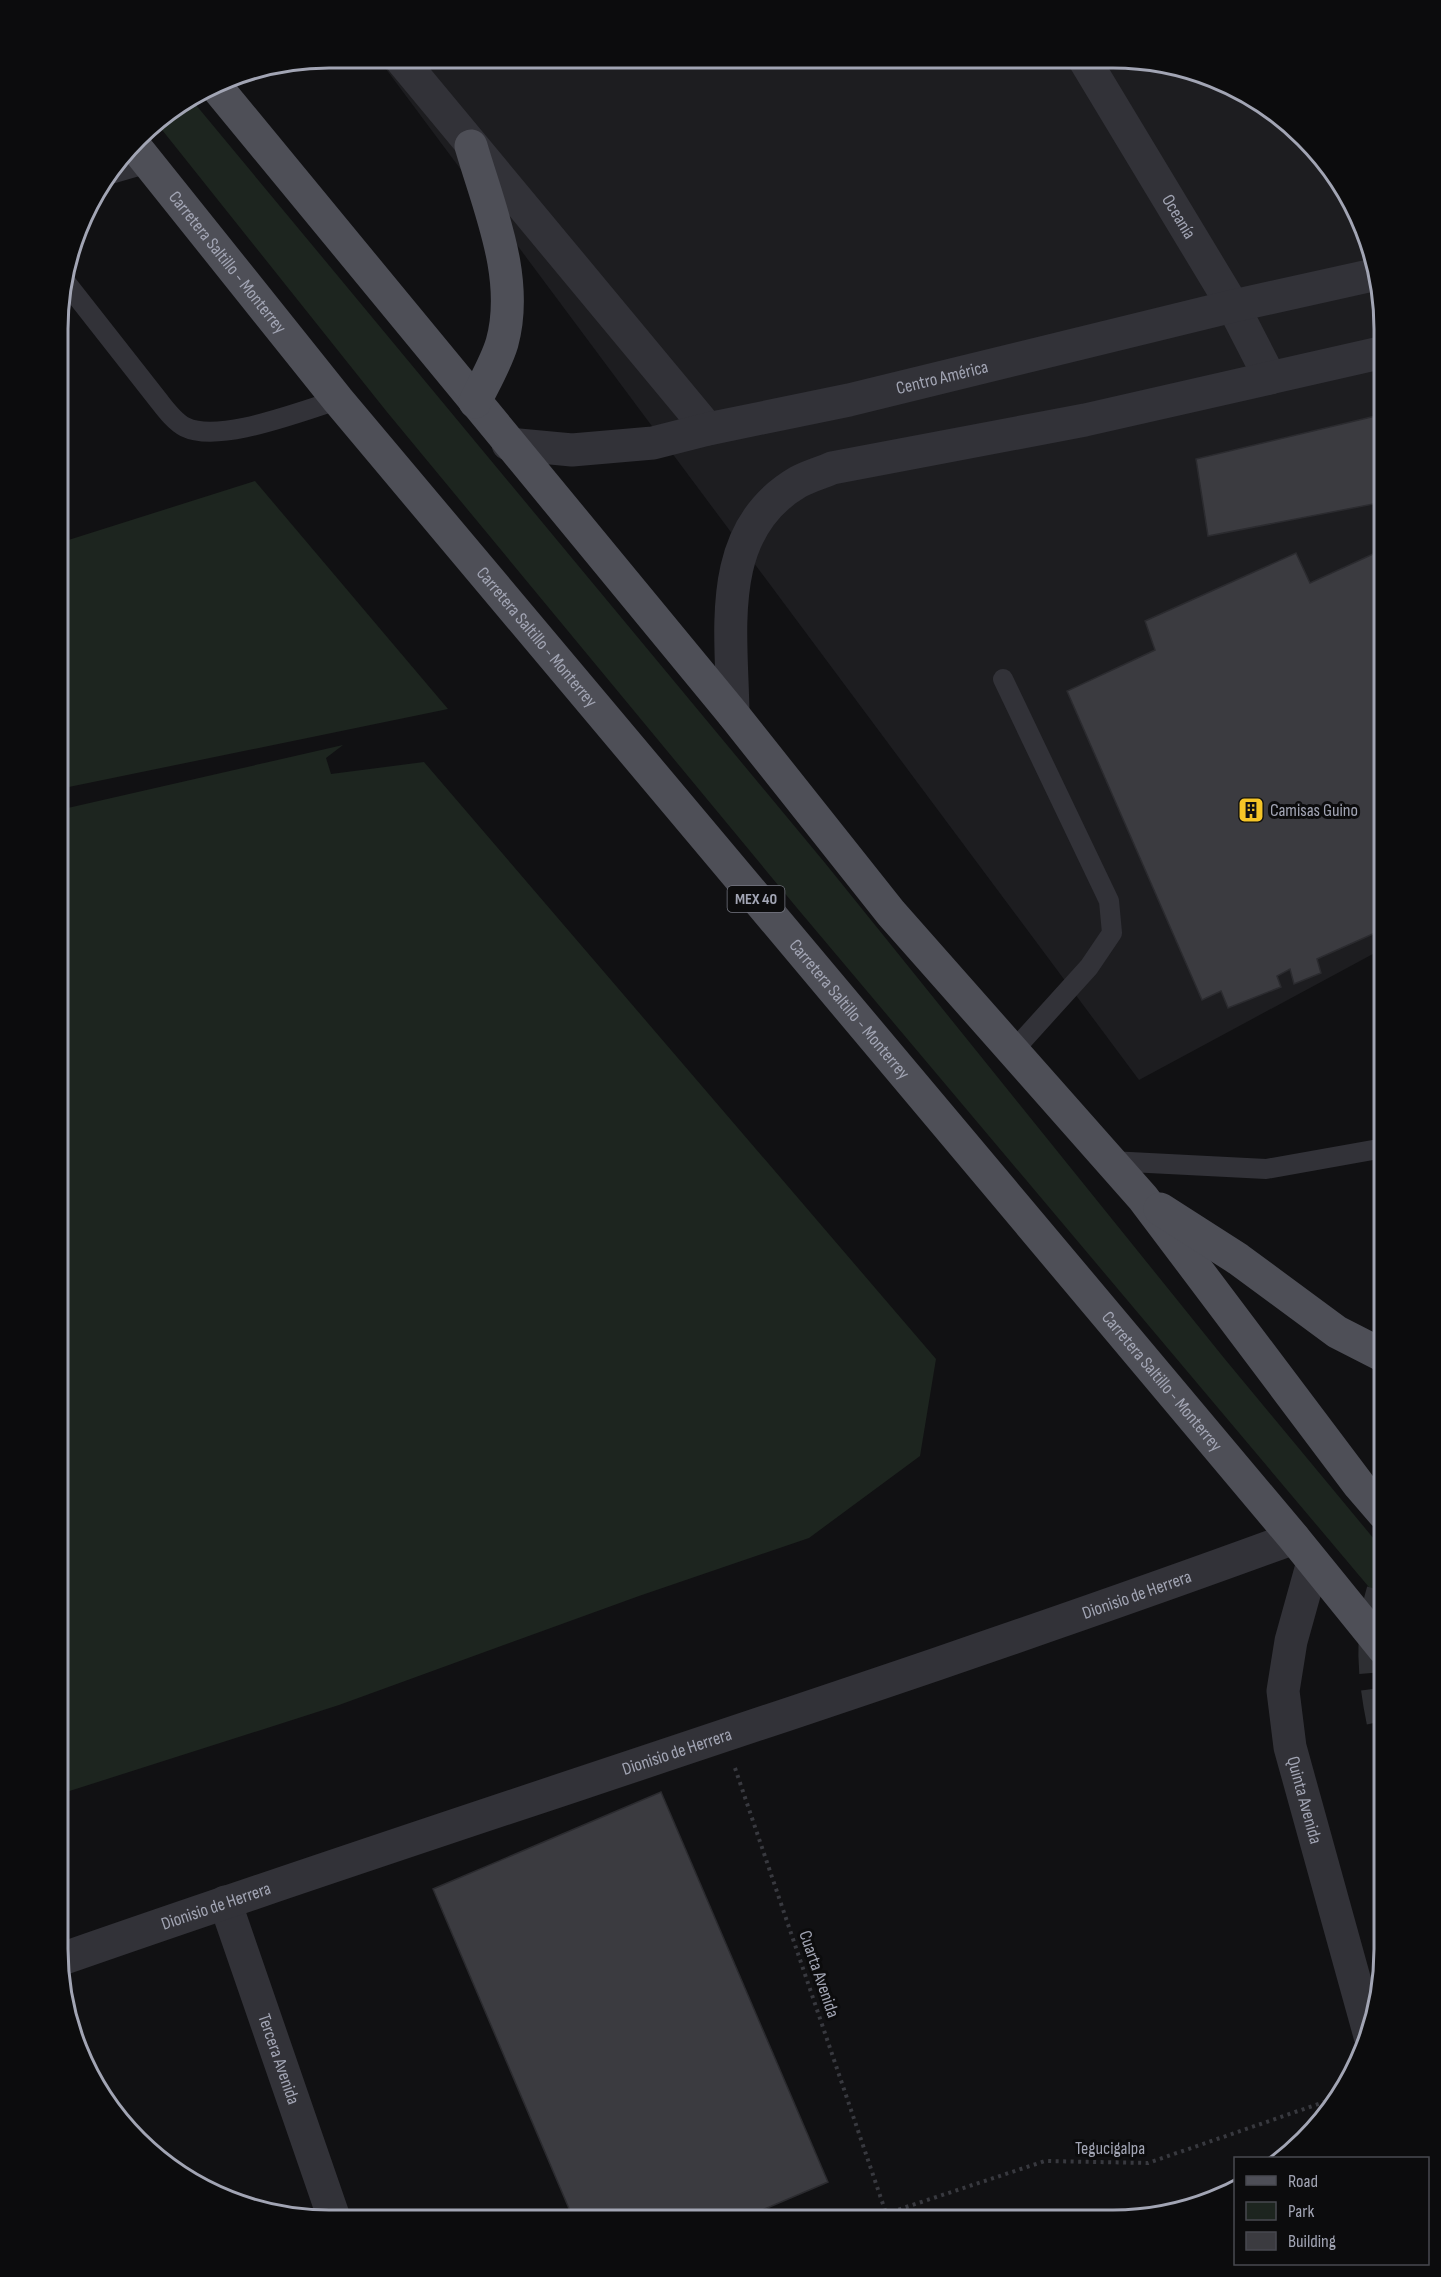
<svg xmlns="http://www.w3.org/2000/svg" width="1441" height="2277" viewBox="0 0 1441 2277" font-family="'Sofia Sans Condensed',sans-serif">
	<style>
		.built { fill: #1d1d20 }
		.green { fill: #1d251f }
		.building { fill: #3b3b40; stroke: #2b2b2f; stroke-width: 1.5 }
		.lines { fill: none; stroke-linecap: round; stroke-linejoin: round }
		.secondary-tunnel { stroke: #2e2f33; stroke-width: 33; stroke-dasharray: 33 16; stroke-linecap: butt }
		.path { stroke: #38393f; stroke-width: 4; stroke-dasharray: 3 4.5; stroke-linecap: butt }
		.lane { stroke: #323238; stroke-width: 20 }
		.street { stroke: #323238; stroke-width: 33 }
		.primary { stroke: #4e4f57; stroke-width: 33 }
		.labels { text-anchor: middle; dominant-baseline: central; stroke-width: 6; stroke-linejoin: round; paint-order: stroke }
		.shield { fill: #0c0c0d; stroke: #757782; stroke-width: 1.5 }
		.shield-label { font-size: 16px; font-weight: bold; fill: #a2a5b4 }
		.street-label { font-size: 18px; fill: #a2a5b4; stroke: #0c0c0d }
		.poi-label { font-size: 18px; fill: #a2a5b4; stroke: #0c0c0d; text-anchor: start }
		.rim { fill: none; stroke: #a2a5b4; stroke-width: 3 }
	</style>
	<rect width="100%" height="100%" fill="#111113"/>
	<polygon class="built" points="377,57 1148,59 1216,78 1277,113 1328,163 1363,224 1384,329 1384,948 1139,1080"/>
	<g class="green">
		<polygon points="191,99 825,863 1224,1358 1384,1551 1384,1605 797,908 387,412 155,121"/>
		<polygon points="255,481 448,709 59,789 59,543"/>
		<polygon points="343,745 326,758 331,774 424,762 936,1359 920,1456 809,1538 639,1596 339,1705 57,1795 59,810"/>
	</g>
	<g class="building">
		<polygon points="1384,414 1384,502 1208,536 1196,459"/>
		<polygon points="1384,549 1384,929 1317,959 1321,973 1294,984 1290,969 1277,976 1281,987 1228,1008 1221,991 1202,1000 1067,691 1155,650 1145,621 1296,553 1310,583"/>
		<polygon points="661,1792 828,2182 741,2219 573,2218 433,1889"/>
	</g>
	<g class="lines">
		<path class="secondary-tunnel" d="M1383 1721C1374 1678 1370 1631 1384 1588"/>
		<g class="path">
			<polyline points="735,1768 888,2219"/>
			<polyline points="870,2219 1045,2161 1148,2163 1327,2101 1345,2086"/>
		</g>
		<g class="lane">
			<polyline points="111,174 149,163"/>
			<path d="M64 280 159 401C166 410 175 422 185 427 219 444 301 411 338 400"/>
			<polyline points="1003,679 1109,901 1112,933 1089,967 1013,1051"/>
			<polyline points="1110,1161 1266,1169 1384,1148"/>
		</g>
		<g class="street">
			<polyline points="399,57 708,429"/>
			<path id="s1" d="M1084 59 1233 306 1270 378"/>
			<path id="s2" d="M508 444 572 450 653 443 708 429 849 400 1233 306 1373 275"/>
			<path d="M733 714C732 632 714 531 798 482 809 476 821 473 832 468L1085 420 1384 352"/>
			<path id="s3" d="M1313 1562 1291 1641 1283 1691 1290 1747 1370 2036"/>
			<path id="s4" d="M225 1902 334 2218"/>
			<path id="s5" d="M59 1960C470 1816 885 1688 1294 1538"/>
		</g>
		<g class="primary">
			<polyline points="214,84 733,714 891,913 1143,1198 1359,1485 1384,1514"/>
			<path id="s6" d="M134 145 338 400 1294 1538 1384 1649"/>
			<path d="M471 146C489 208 520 278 502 343 496 363 484 383 475 402"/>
			<polyline points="1160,1209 1238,1259 1337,1332 1384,1356"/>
		</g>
	</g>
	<defs>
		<g id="building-square" transform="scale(1.35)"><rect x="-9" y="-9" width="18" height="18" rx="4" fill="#f5c527" stroke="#0c0c0d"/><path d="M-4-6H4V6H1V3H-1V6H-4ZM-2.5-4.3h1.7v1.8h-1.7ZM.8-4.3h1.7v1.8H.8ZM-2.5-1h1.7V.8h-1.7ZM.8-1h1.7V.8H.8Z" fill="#111"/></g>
	</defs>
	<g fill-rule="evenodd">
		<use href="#building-square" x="1251" y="810"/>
	</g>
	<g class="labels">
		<rect class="shield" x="727.5" y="886" width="57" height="26" rx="4.5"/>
		<g class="shield-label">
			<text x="756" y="899">MEX 40</text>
		</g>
		<g class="street-label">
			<text stroke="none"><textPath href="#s1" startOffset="184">Oceanía</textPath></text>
			<text stroke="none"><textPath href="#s6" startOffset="150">Carretera Saltillo - Monterrey</textPath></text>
			<text stroke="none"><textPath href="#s2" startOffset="442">Centro América</textPath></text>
			<text stroke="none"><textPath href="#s6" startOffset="636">Carretera Saltillo - Monterrey</textPath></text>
			<text stroke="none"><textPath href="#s6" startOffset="1122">Carretera Saltillo - Monterrey</textPath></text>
			<text stroke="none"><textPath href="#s6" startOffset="1608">Carretera Saltillo - Monterrey</textPath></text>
			<text stroke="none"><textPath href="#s5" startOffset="1138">Dionisio de Herrera</textPath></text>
			<text stroke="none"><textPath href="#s5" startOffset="652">Dionisio de Herrera</textPath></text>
			<text stroke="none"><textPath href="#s3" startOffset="244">Quinta Avenida</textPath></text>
			<text stroke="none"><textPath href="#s5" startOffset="166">Dionisio de Herrera</textPath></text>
			<text transform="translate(819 1974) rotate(71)">Cuarta Avenida</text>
			<text stroke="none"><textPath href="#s4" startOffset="166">Tercera Avenida</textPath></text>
			<text x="1110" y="2148">Tegucigalpa</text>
		</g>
		<g class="poi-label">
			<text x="1270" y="810">Camisas Guino</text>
		</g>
	</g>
	<path d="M0 0H1441V2277H0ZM329 68H1113A261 261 0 0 1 1374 329V1949A261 261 0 0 1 1113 2210H329A261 261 0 0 1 68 1949V329A261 261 0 0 1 329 68Z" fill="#0c0c0d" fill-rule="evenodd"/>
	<path class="rim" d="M329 68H1113A261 261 0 0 1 1374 329V1949A261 261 0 0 1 1113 2210H329A261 261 0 0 1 68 1949V329A261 261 0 0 1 329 68Z"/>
	<rect x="1234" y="2157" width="195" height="108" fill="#0c0c0d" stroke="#484950" stroke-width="1.5"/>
	<rect x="1246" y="2176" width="30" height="9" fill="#4e4f57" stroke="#484950" stroke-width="1.5"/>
	<text x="1288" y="2187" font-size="18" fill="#a2a5b4">Road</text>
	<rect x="1246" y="2202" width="30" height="18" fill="#1d251f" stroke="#484950" stroke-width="1.5"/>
	<text x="1288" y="2217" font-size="18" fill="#a2a5b4">Park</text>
	<rect x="1246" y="2232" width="30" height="18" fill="#3b3b40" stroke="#484950" stroke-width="1.5"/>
	<text x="1288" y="2247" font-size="18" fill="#a2a5b4">Building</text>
</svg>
